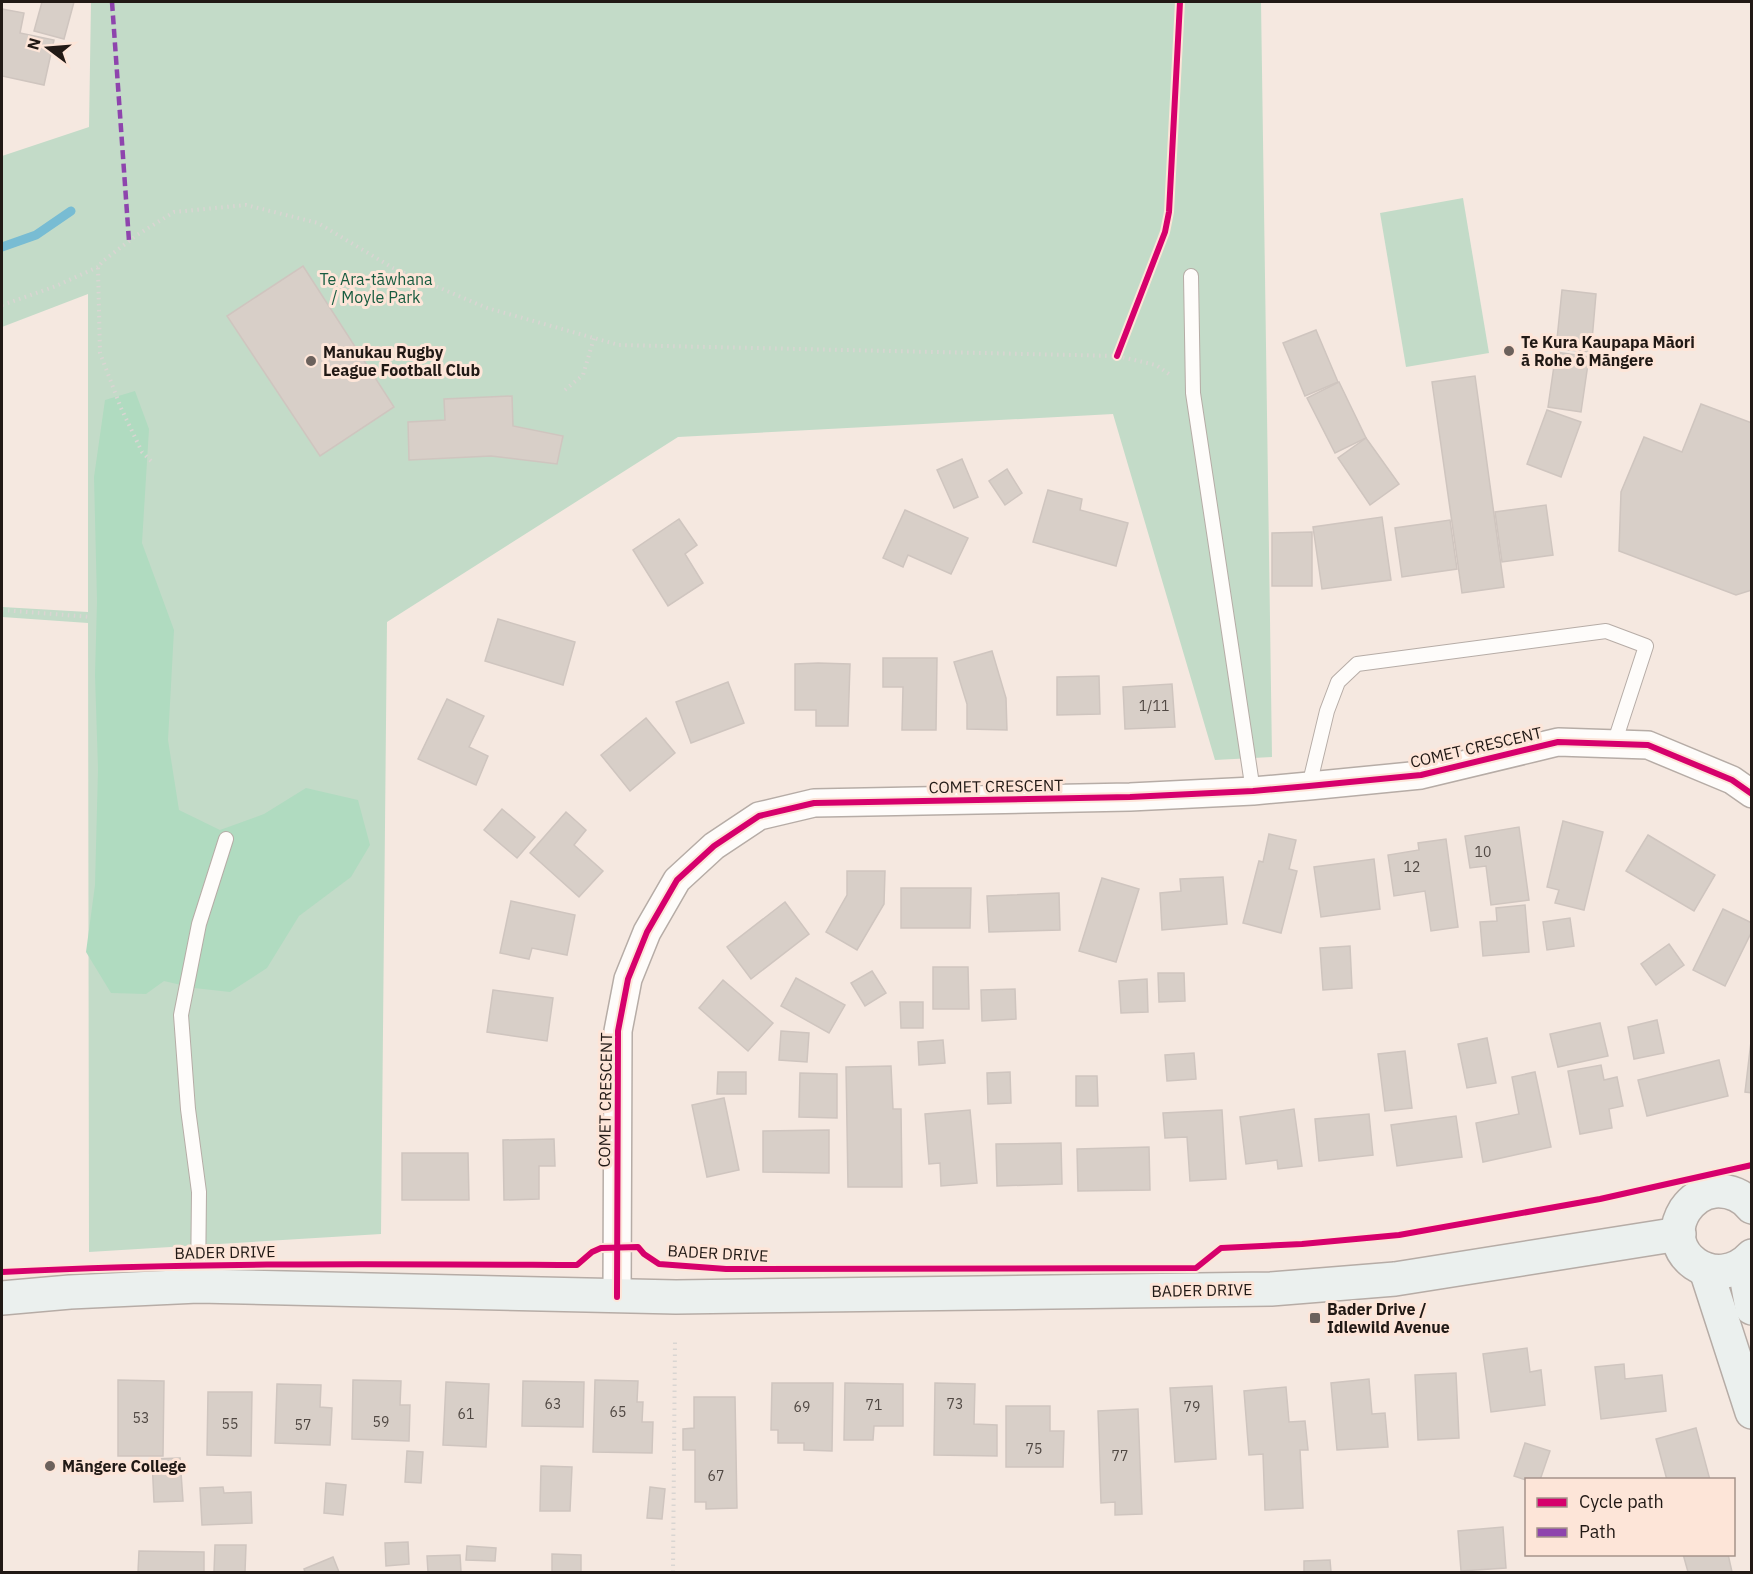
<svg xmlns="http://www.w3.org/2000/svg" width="1753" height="1574" viewBox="0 0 1753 1574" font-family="'IBM Plex Sans',sans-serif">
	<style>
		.green { fill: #c3dbc8 }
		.forest { fill: #b0dbc0 }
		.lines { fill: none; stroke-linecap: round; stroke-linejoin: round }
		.stream { stroke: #78bcd3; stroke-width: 9 }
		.building { fill: #d8cfc8; stroke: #cfc5bf; stroke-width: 1.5 }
		.lane-casing { stroke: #b6aca6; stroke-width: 16 }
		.street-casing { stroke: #b6aca6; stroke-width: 30 }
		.secondary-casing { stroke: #b6aca6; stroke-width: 36 }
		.path { stroke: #d9d5d2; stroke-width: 4; stroke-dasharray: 1.5 4.5; stroke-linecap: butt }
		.lane { stroke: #fefcfa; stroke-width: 14 }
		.street { stroke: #fefcfa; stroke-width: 27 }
		.secondary { stroke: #ebf0ee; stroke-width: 33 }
		.quiet { stroke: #8e44ad; stroke-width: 4.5; stroke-dasharray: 9 4.5; stroke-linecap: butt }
		.cycleway-casing { stroke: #fde5d8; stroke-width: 10 }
		.cycleway { stroke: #d6006c; stroke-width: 6 }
		.poi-dot { fill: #6b615c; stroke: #fde5d8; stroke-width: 2 }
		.labels { text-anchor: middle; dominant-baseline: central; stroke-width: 6; stroke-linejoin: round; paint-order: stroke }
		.number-label { font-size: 14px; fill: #504843 }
		.park-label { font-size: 16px; fill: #185c40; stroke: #fde5d8 }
		.poi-label { font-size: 16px; font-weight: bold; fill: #211915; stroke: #fde5d8; text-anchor: start }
		.street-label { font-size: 16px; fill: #211915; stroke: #fde5d8 }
	</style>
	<rect width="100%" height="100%" fill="#f5e8e0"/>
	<g class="green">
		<polygon points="91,2 1261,2 1272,757 1215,760 1113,414 678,437 387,622 381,1234 89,1252 88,623 2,617 2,607 88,612 88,294 2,327 2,156 89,127"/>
		<polygon points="1463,198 1489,353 1406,367 1380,213"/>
	</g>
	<polygon class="forest" points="135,391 149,429 142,543 174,630 168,740 179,810 220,830 264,814 306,788 358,800 370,845 351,877 299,916 267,968 230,992 194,988 164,981 146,994 111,993 86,952 95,885 98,769 95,675 97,601 94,477 105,400"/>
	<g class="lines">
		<polyline class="stream" points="2,247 36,235 71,211"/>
	</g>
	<g class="building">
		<polygon points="42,2 74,2 64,39 34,31"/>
		<polygon points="2,9 24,13 20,33 54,40 44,85 2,76"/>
		<polygon points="303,266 394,407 320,456 227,316"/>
		<polygon points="1562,290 1596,294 1591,352 1556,349"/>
		<polygon points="1316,330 1338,382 1305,396 1283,343"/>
		<polygon points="1556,352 1589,357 1581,412 1548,407"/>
		<polygon points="1475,376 1504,587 1462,593 1432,382"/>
		<polygon points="1339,382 1366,438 1335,453 1307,398"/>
		<polygon points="512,396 513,426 563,436 557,464 491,456 409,460 408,422 445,420 444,399"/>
		<polygon points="1701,404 1752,423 1752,590 1736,595 1619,551 1621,492 1644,437 1682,452"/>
		<polygon points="1547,410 1581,422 1561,477 1527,464"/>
		<polygon points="1366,438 1399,484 1370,505 1338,458"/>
		<polygon points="962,459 978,497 954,508 937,470"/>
		<polygon points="1007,469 1022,493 1005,505 989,481"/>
		<polygon points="1048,490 1082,499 1080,510 1128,523 1116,566 1033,542"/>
		<polygon points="1546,505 1553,555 1502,562 1495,512"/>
		<polygon points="905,510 968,538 951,574 908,555 903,567 883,558"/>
		<polygon points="1382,517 1391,580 1322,589 1313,527"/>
		<polygon points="679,519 697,545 685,554 703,583 668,606 633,550"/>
		<polygon points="1450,520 1457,569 1402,577 1395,528"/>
		<polygon points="1312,532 1312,586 1272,586 1272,533"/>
		<polygon points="498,619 575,642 563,685 485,661"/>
		<polygon points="992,651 1006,698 1007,730 967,729 967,704 954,662"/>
		<polygon points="883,658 937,658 936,730 902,730 903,687 883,687"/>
		<polygon points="818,663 850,664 848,726 816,726 816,710 795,710 795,664"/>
		<polygon points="1099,676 1100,714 1057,715 1057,677"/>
		<polygon points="728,682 744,723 691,743 676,702"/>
		<polygon points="1172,684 1175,727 1125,729 1123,687"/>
		<polygon points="447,699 484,716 469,747 488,756 476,785 418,759"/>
		<polygon points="646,718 675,753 630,791 601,755"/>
		<polygon points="502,809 535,837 517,858 484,830"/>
		<polygon points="566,812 586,830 574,845 603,871 579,897 530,853"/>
		<polygon points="1563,821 1603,832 1584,910 1555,903 1559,890 1547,887"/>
		<polygon points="1519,827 1529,900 1491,905 1486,866 1470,868 1465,836"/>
		<polygon points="1269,834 1296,840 1289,869 1297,871 1281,933 1243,923 1259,861 1263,862"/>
		<polygon points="1648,835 1715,875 1694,911 1626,871"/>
		<polygon points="1446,839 1458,927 1431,931 1425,891 1394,896 1388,855 1419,850 1418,843"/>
		<polygon points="1374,859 1380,909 1321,917 1314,867"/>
		<polygon points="847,871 885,871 884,904 857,950 826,932 847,895"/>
		<polygon points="1223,877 1227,924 1162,930 1160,893 1181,891 1180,879"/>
		<polygon points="1102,878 1139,889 1116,962 1079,951"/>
		<polygon points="901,888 971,888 970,928 901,928"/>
		<polygon points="1059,893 1060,930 989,932 987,896"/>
		<polygon points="511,901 575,915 567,955 532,948 529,959 500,953"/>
		<polygon points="785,902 809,934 751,979 727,947"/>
		<polygon points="1525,905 1529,952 1483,956 1480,922 1497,921 1496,908"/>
		<polygon points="1723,909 1752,923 1752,931 1725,986 1693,970"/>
		<polygon points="1570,918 1574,946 1547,950 1543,922"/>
		<polygon points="1669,944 1684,965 1656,985 1641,964"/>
		<polygon points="1350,946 1352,988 1323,990 1320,948"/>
		<polygon points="933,967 968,967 969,1009 933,1009"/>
		<polygon points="872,971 886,993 865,1006 851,983"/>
		<polygon points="1158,973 1184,973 1185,1001 1159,1002"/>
		<polygon points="796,978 845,1005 829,1033 781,1006"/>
		<polygon points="1147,979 1148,1012 1121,1013 1119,981"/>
		<polygon points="723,980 773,1023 748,1051 699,1008"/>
		<polygon points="1015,989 1016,1019 982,1021 981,990"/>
		<polygon points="493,990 553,998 547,1041 487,1032"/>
		<polygon points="900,1002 923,1002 923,1028 901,1028"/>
		<polygon points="1657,1020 1664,1053 1634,1059 1628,1027"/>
		<polygon points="1600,1023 1608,1056 1558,1067 1550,1034"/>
		<polygon points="781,1031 809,1033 807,1062 779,1060"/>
		<polygon points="1752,1033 1752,1093 1745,1092"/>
		<polygon points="1487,1038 1496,1083 1467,1088 1458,1044"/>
		<polygon points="943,1040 945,1063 919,1065 918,1042"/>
		<polygon points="1405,1051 1412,1108 1385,1111 1378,1054"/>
		<polygon points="1194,1053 1196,1079 1167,1081 1165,1055"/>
		<polygon points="1719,1060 1728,1096 1647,1116 1638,1080"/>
		<polygon points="1601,1065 1604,1080 1617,1077 1623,1106 1609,1109 1612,1128 1580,1134 1568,1071"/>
		<polygon points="891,1066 893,1109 901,1109 902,1187 848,1187 846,1067"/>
		<polygon points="718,1072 746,1072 746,1094 717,1094"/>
		<polygon points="1010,1072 1011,1103 988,1104 987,1073"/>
		<polygon points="1535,1072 1551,1147 1483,1162 1476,1123 1519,1114 1512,1077"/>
		<polygon points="800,1073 837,1074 837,1118 799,1117"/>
		<polygon points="1076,1076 1097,1076 1098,1106 1076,1106"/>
		<polygon points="724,1098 739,1170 707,1177 692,1105"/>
		<polygon points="1294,1109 1302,1166 1278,1169 1277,1160 1246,1164 1240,1117"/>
		<polygon points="970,1110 977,1183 941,1186 940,1163 929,1164 925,1114"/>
		<polygon points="1222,1110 1226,1179 1190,1181 1187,1137 1165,1138 1163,1113"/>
		<polygon points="1369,1114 1373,1155 1319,1161 1315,1119"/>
		<polygon points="1456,1116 1462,1157 1397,1166 1391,1125"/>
		<polygon points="829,1130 829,1173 763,1172 763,1131"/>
		<polygon points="554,1139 555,1166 539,1166 539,1199 504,1200 503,1140"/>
		<polygon points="1061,1143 1062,1184 997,1186 996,1144"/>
		<polygon points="1149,1147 1150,1190 1078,1191 1077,1149"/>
		<polygon points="402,1153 468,1153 469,1200 402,1200"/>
		<polygon points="1527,1348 1530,1372 1541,1370 1545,1405 1491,1412 1483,1354"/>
		<polygon points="1624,1364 1625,1379 1662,1375 1666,1411 1601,1419 1595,1367"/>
		<polygon points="1456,1373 1459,1438 1418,1440 1415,1375"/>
		<polygon points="1369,1379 1372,1414 1385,1413 1388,1447 1337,1450 1331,1383"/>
		<polygon points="118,1380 164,1381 163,1456 118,1456"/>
		<polygon points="353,1380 401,1381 400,1405 410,1405 409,1441 352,1439"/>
		<polygon points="595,1380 638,1381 637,1402 643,1402 642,1422 653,1422 652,1453 593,1452"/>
		<polygon points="523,1381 584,1382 583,1427 522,1426"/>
		<polygon points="446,1382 489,1384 486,1447 443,1445"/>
		<polygon points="772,1383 833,1383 832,1451 804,1450 804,1443 778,1443 778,1430 771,1430"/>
		<polygon points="845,1383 903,1384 903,1426 874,1426 873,1440 844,1440"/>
		<polygon points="935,1383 975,1384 974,1424 997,1425 997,1456 934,1455"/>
		<polygon points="277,1384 321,1385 320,1407 332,1408 330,1445 275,1443"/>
		<polygon points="1212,1386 1216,1459 1175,1462 1170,1388"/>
		<polygon points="1286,1387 1289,1422 1305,1421 1308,1450 1300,1450 1303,1508 1265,1510 1263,1454 1249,1455 1244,1391"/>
		<polygon points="208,1392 252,1392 251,1456 207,1455"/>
		<polygon points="694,1397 735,1397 737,1508 706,1509 706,1502 695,1502 695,1450 683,1450 683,1429 694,1428"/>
		<polygon points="1006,1406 1050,1406 1050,1431 1064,1431 1063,1467 1006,1467"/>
		<polygon points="1138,1409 1142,1514 1115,1515 1115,1502 1101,1503 1098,1411"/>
		<polygon points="1696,1428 1710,1480 1667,1480 1656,1439"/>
		<polygon points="1525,1443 1550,1451 1540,1480 1526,1480 1514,1476"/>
		<polygon points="407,1451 423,1452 421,1483 405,1482"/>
		<polygon points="180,1458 183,1501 154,1502 152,1459"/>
		<polygon points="541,1466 572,1467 570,1511 540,1511"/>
		<polygon points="326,1483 346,1485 343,1515 324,1513"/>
		<polygon points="223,1487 224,1493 251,1492 252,1523 202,1525 200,1488"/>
		<polygon points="650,1487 665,1489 662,1519 647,1518"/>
		<polygon points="1503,1527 1506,1568 1461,1571 1458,1531"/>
		<polygon points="408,1542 409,1564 386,1566 385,1543"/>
		<polygon points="215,1545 246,1545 245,1572 214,1572"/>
		<polygon points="467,1546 496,1548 495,1561 466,1560"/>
		<polygon points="139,1551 204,1552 204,1572 138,1572"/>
		<polygon points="552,1554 581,1555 581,1572 552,1572"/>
		<polygon points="1683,1554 1728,1554 1732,1572 1688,1572"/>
		<polygon points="460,1555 461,1572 428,1572 427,1556"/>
		<polygon points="333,1557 339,1572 305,1572 304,1569"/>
		<polygon points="1330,1560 1331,1572 1304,1572 1304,1561"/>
	</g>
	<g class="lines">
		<g class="lane-casing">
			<g id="lane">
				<polyline points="1191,276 1193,393 1253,791"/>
				<polyline points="1309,786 1327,711 1338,682 1357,664 1606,631 1646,646 1614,744"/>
				<polyline points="198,1286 199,1192 188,1109 181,1015 199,924 226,839"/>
			</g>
		</g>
		<g class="street-casing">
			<polyline id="street" points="617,1297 618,1031 628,979 647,932 677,880 714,846 759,816 814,803 1130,797 1253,791 1309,786 1421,775 1558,742 1648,745 1732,780 1752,794"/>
		</g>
		<g class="secondary-casing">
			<g id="secondary">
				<path d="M1752 1207C1743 1196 1729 1190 1715 1191 1703 1192 1692 1200 1685 1210 1658 1253 1716 1295 1752 1256"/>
				<polyline points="1744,1264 1752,1308"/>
				<polyline points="1706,1270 1752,1412"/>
				<polyline points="2,1298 70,1292 198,1286 676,1297 1271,1289 1395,1279 1679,1234"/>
			</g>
		</g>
		<g class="path">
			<polyline points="2,305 56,286 98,267"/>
			<polyline points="565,390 583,375 594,338"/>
			<polyline points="151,461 142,452 121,408 100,353 98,267 103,261 137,235 174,212 246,205 318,223 393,268 487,308 619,345 1117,356 1156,365 1169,374"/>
			<polyline points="2,610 91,617"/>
			<polyline points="673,1572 675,1339"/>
		</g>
		<use href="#lane" class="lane"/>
		<use href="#street" class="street"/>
		<use href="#secondary" class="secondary"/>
		<polyline class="quiet" points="112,2 129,241"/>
		<g class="cycleway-casing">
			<g id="cycleway">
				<polyline points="1117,356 1165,232 1169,212 1180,2"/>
				<path d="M2 1272C193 1262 385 1264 577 1265L592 1252 601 1248 638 1247 644 1254 659 1264 726 1269 1196 1268 1221 1248 1302 1244 1399 1235 1600 1199 1752 1165"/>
				<polyline points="617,1297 618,1031 628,979 647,932 677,880 714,846 759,816 814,803 1130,797 1253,791 1309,786 1421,775 1558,742 1648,745 1732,780 1752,794"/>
			</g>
		</g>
		<use href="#cycleway" class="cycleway"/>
	</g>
	<g class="poi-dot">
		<circle cx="1509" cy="351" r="6"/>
		<circle cx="311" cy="361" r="6"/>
		<rect x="1309" y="1312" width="12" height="12" rx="3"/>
		<circle cx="50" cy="1466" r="6"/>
	</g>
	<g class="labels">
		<g class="number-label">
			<text x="1154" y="706">1/11</text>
			<text x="1483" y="852">10</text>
			<text x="1412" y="867">12</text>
			<text x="553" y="1404">63</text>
			<text x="955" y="1404">73</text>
			<text x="874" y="1405">71</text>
			<text x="802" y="1407">69</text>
			<text x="1192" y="1407">79</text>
			<text x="618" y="1412">65</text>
			<text x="466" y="1414">61</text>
			<text x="141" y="1418">53</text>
			<text x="381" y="1422">59</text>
			<text x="230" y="1424">55</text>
			<text x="303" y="1425">57</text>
			<text x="1034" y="1449">75</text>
			<text x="1120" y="1456">77</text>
			<text x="716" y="1476">67</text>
		</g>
		<g class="park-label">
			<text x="376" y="279">Te Ara-tāwhana<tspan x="376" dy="18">/ Moyle Park</tspan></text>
		</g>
		<g class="poi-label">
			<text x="1521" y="342">Te Kura Kaupapa Māori<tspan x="1521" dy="18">ā Rohe ō Māngere</tspan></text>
			<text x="323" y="352">Manukau Rugby<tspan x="323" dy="18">League Football Club</tspan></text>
			<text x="1327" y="1309">Bader Drive /<tspan x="1327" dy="18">Idlewild Avenue</tspan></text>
			<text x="62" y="1466">Māngere College</text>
		</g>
		<g class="street-label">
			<text transform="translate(1476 747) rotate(-13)">COMET CRESCENT</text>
			<text transform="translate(996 786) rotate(-1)">COMET CRESCENT</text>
			<text transform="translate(605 1100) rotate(-89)">COMET CRESCENT</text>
			<text transform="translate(225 1252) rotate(-1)">BADER DRIVE</text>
			<text transform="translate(718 1253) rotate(3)">BADER DRIVE</text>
			<text transform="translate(1202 1290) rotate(-1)">BADER DRIVE</text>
		</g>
	</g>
	<rect width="1753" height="1574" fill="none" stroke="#211915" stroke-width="6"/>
	<rect x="1525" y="1478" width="210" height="78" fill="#fde5d8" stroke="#a5938a" stroke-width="1.5"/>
	<rect x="1537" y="1498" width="30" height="9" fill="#d6006c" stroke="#a5938a" stroke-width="1.5"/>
	<text x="1579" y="1508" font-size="18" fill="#211915">Cycle path</text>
	<rect x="1537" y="1528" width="30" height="9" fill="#8e44ad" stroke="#a5938a" stroke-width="1.5"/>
	<text x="1579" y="1538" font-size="18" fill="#211915">Path</text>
	<g transform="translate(48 48) rotate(286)" stroke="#fde5d8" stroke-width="4.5" paint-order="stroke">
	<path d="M0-4.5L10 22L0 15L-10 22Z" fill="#211915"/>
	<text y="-9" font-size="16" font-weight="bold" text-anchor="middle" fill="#211915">N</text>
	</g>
</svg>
